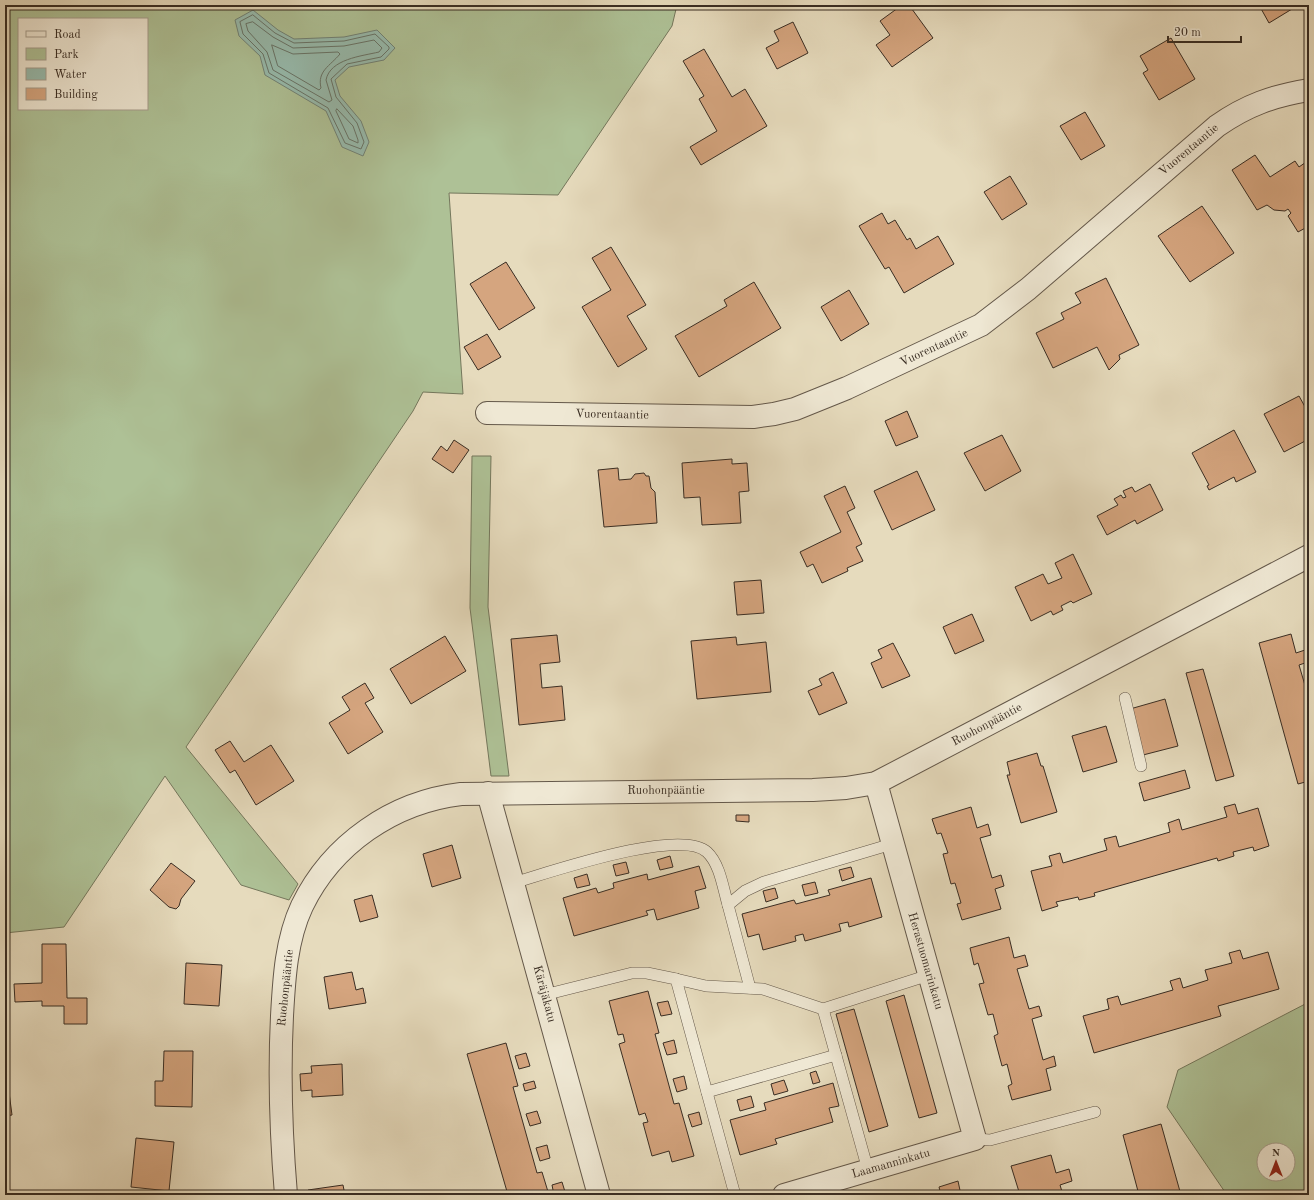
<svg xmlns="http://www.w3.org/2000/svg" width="1314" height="1200" viewBox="0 0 1314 1200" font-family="'Old Standard TT',serif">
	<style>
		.green { fill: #aec196; stroke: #74775c; fill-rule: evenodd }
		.water { fill: #97bbad; stroke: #718276 }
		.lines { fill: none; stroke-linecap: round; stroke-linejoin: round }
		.shore { stroke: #687468; stroke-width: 1 }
		.building { fill: #d5a57f; stroke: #392d23 }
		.service-casing { stroke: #64584a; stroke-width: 12 }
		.minor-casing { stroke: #64584a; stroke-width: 24 }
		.service { stroke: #efe8d4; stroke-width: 11 }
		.minor { stroke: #efe8d4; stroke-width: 22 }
		.labels { text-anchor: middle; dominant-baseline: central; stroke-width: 3; stroke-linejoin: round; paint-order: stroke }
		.street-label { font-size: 12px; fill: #392d23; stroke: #efe8d4 }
	</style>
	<rect width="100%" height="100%" fill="#e6dbbd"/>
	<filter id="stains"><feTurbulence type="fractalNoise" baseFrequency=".005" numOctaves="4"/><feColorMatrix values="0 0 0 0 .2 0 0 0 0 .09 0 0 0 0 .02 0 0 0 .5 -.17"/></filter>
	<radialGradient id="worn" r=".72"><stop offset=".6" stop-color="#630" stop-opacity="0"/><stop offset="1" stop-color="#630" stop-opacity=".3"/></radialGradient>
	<g class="green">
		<path d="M5 5H677L672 26 558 195 449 193 463 394 423 392 413 411 186 747 298 884 289 900 241 885 165 776 64 927 5 933ZM19 19H147V109H19Z"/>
		<polygon points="472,456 491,456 488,607 509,776 491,776 470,608"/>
		<path d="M1309 1002V1139L1306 1141 1309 1153V1195H1227L1167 1107 1178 1070ZM1264 1150H1288V1174H1264Z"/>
	</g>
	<polygon class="water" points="253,10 278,30 294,39 344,37 377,30 395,48 384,60 349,67 335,80 340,96 361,121 369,142 363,156 342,147 326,111 265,75 260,56 239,36 235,20"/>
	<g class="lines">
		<g class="shore">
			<polygon points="253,15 275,33 294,43 344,41 375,34 389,47 389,49 381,57 347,64 331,79 336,97 357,123 364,142 361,149 345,143 328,108 269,73 263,54 243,34 240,22"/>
			<path d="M253 22 273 37 293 48 344 46 374 40 382 48 379 52C362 56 330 59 326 80L332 100 329 102 273 70 267 52 248 31 246 24Z"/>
			<path d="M272 45 293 54 338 52 340 54C330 66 317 71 321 88L319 90 278 66Z"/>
			<polygon points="337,109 353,126 358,140 358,143 349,139 336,111"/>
		</g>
	</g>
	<g class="building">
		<polygon points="902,5 909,5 933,38 892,67 876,45 890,35 880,21"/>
		<polygon points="1259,5 1289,5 1292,9 1269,23"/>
		<polygon points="793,22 808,53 777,69 766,48 779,41 774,31"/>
		<polygon points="1171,38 1195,79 1159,100 1143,73 1148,70 1140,56"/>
		<polygon points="704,49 732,97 745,89 767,126 701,165 690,147 717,131 699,99 704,96 683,61"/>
		<polygon points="1085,112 1105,146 1081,160 1060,126"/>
		<polygon points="1255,155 1270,177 1295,161 1299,167 1309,160 1309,226 1298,232 1288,216 1291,213 1288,209 1285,211 1274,210 1267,205 1257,210 1232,170"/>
		<polygon points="1010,176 1027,204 1002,220 984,192"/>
		<polygon points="1202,206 1234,253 1190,282 1158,236"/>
		<polygon points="882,213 888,224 895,220 907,240 910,238 916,249 938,236 954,264 904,293 889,267 885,269 859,226"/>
		<polygon points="611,247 646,305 627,316 647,349 618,367 582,307 611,290 592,258"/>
		<polygon points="506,262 535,308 499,330 470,284"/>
		<polygon points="1106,278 1139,345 1119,355 1120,359 1109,370 1097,347 1053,368 1036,333 1064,319 1061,313 1081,303 1075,293"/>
		<polygon points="754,282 781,328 699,377 675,336 727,306 724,300"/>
		<polygon points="849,290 869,324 841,341 821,307"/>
		<polygon points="487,334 501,357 478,370 464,347"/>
		<polygon points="1299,396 1309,414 1309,439 1284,452 1264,414"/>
		<polygon points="907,411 918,437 896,446 885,421"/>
		<polygon points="1234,430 1256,472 1236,482 1234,477 1209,490 1207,486 1209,485 1192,453"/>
		<polygon points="1002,435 1021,471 985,491 964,453"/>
		<polygon points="454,440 469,450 453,473 432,459 441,446 447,451"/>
		<polygon points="732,459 732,464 747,463 749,491 739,492 741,523 702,525 700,497 684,498 682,463"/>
		<polygon points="618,468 619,480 631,479 635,474 644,473 646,476 649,476 651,488 655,492 657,523 604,527 598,470"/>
		<polygon points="917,471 935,510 892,530 874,491"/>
		<polygon points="1150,484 1163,510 1137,524 1135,520 1107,535 1097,516 1118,505 1114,499 1121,495 1123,498 1126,497 1123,491 1132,487 1135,492"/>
		<polygon points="845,486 855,508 847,512 862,544 856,547 863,561 847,568 848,571 822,583 813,564 807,567 800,552 841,532 824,496"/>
		<polygon points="1073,554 1092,594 1073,603 1071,601 1061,606 1063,610 1053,615 1051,611 1031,621 1015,587 1043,574 1048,584 1062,578 1055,563"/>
		<polygon points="761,580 764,613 737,615 734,582"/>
		<polygon points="972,614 984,641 955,654 943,627"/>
		<polygon points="1291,634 1296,653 1305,650 1308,662 1299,665 1309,699 1309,781 1298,784 1259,643"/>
		<polygon points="557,635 560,662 540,664 542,688 562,686 565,720 519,725 511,639"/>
		<polygon points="445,636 466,671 411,704 390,669"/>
		<polygon points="736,637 737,645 766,642 771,692 697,699 691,641"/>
		<polygon points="893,643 910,676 882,688 871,663 882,658 878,650"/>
		<polygon points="1203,669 1234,776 1216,781 1186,673"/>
		<polygon points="833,672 847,703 819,715 808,691 822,685 819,679"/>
		<polygon points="365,683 374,698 365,703 383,732 348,754 329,723 350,710 342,697"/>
		<polygon points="1165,699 1178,746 1143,755 1130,709"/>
		<polygon points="1106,726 1117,762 1083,772 1072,736"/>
		<polygon points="230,741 244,762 271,745 294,781 256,805 235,770 230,773 215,750"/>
		<polygon points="1037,753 1041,766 1043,766 1057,812 1021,823 1007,775 1010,775 1007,762"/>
		<polygon points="1185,770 1190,788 1144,801 1139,783"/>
		<polygon points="1235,804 1238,814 1258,808 1269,846 1254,851 1253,847 1233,852 1234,856 1218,861 1217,858 1094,893 1095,896 1079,900 1078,897 1056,902 1058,906 1042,911 1031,871 1052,866 1049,856 1060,853 1063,863 1107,850 1104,839 1116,836 1119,847 1170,832 1168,823 1179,819 1182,830 1227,817 1224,807"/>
		<polygon points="971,807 977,828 988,824 991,835 980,838 992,878 1001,875 1004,886 995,889 1001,909 962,920 957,904 961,903 955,883 951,884 943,854 948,853 941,833 937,834 932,819"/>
		<polygon points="736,815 749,815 749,822 736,821"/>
		<polygon points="452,845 461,878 432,887 423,854"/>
		<polygon points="670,856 673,867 660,870 657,860"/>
		<polygon points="626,862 629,873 616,876 613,865"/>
		<polygon points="171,863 195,881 181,899 179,906 176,909 169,907 150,890"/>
		<polygon points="699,866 706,888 695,891 699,908 657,920 654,909 646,911 648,915 574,936 563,898 596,888 598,893 614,888 613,883 647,874 648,880"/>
		<polygon points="851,867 854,877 842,881 839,870"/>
		<polygon points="587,874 590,885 577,888 574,878"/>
		<polygon points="871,878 882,917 849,927 848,922 839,924 841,931 805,941 803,934 795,936 796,941 763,950 759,934 748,937 742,914 794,900 796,904 830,895 828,890"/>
		<polygon points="815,882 818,893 805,896 802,885"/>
		<polygon points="775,888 778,898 766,902 763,891"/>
		<polygon points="372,895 378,917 360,922 354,900"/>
		<polygon points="1009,937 1014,958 1025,955 1028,966 1017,969 1029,1009 1039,1006 1042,1016 1032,1019 1043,1060 1054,1056 1056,1066 1046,1069 1051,1090 1012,1100 1008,1086 1012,1084 1007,1064 1002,1066 994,1036 998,1034 993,1014 988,1015 979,984 984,983 978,963 974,965 970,948"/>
		<polygon points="42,944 66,944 67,998 87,998 87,1024 64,1024 64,1006 42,1006 42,1001 15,1002 14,984 42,983"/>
		<polygon points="1240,950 1243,959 1268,952 1279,989 1218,1006 1221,1016 1094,1053 1083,1016 1109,1009 1107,999 1118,996 1121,1005 1173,990 1170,981 1180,978 1183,988 1208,980 1205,970 1232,963 1229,953"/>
		<polygon points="186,963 222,965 219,1006 184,1004"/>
		<polygon points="352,972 356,990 363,988 366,1003 329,1009 324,977"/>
		<polygon points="648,991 659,1033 655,1034 674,1104 679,1103 694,1156 672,1162 669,1151 652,1156 643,1123 648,1122 645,1113 639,1115 619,1044 625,1042 623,1034 618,1035 609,1001"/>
		<polygon points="904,995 937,1113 919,1118 886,1001"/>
		<polygon points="668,1001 672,1014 661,1016 657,1003"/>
		<polygon points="854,1009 888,1126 869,1132 836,1014"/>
		<polygon points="674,1040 677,1053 667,1055 663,1043"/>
		<polygon points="506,1043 518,1086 513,1087 537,1173 542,1172 549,1195 508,1195 467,1054"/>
		<polygon points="164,1051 193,1051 192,1107 155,1106 155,1081 163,1081"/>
		<polygon points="526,1053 530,1066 519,1069 515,1056"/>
		<polygon points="342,1064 343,1095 312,1097 312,1090 301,1091 300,1074 312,1073 311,1066"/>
		<polygon points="816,1071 820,1082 813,1084 810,1073"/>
		<polygon points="684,1076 687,1089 677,1092 673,1079"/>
		<polygon points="7,1077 12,1115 5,1116 5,1078"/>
		<polygon points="784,1080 788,1091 774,1095 771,1084"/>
		<polygon points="534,1081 536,1088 525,1091 523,1084"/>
		<polygon points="833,1083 839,1106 829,1108 833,1122 775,1139 777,1144 740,1155 730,1120 766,1110 764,1103"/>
		<polygon points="751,1096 754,1107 740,1111 737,1100"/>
		<polygon points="537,1111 541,1123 530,1126 526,1114"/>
		<polygon points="699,1112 702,1124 692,1127 688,1115"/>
		<polygon points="1161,1124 1181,1195 1139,1195 1123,1135"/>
		<polygon points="136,1138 174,1142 169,1191 131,1187"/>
		<polygon points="547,1145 550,1158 540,1161 536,1148"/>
		<polygon points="1051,1155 1056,1173 1069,1169 1072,1181 1060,1185 1063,1195 1020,1195 1011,1166"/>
		<polygon points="958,1181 961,1195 941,1195 939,1187"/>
		<polygon points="562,1182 566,1195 554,1195 552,1185"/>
		<polygon points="343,1185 345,1195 308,1195 308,1190"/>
	</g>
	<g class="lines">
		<g class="service-casing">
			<g id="service">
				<polyline points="1125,698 1141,766"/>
				<path d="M513 883C548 873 680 827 707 852 720 864 723 888 728 905"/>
				<polyline points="676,979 706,986 763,989 823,1009 929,975"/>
				<polyline points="750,988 728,905 745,891 764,882 892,844"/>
				<polyline points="544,995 632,973 647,973 676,979 735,1195"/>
				<polyline points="823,1009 868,1170"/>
				<polyline points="707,1092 836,1055"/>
				<polyline points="975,1139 990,1140 1095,1112"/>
			</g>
		</g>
		<g class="minor-casing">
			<g id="minor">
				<path d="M487 413 753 417 774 414 795 409 847 388 981 325 1028 289 1217 126C1247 105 1273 96 1309 90"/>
				<polyline points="488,793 599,1195"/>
				<path d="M286 1195C281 1135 279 1076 282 1016 284 980 286 940 302 906 332 844 393 802 461 794L813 790 846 788 876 783 1309 556"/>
				<polyline points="784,1195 975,1139 876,783"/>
			</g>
		</g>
		<use href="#service" class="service"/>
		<use href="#minor" class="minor"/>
	</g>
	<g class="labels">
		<g class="street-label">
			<text transform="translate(1189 150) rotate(-40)">Vuorentaantie</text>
			<text transform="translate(934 348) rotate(-25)">Vuorentaantie</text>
			<text transform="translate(612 415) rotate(1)">Vuorentaantie</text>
			<text transform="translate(987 725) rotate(-28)">Ruohonpääntie</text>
			<text x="666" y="791">Ruohonpääntie</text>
			<text transform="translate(925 961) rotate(74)">Herastuomarinkatu</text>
			<text transform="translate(286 988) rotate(-84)">Ruohonpääntie</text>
			<text transform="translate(544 994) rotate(75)">Käräjäkatu</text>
			<text transform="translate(891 1164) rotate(-16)">Laamanninkatu</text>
		</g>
	</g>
	<rect width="1314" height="1200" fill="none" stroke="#e6dbbd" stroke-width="20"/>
	<rect x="6" y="6" width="1302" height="1188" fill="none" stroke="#392d23" stroke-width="2"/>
	<rect x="10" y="10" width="1294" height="1180" fill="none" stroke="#392d23"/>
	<rect x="18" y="18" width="130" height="92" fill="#efe8d4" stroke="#a69d8d"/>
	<rect x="26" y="31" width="20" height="6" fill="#efe8d4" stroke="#a69d8d"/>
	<text x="54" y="38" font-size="12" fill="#392d23">Road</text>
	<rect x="26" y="48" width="20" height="12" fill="#aec196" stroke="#a69d8d"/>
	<text x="54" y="58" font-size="12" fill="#392d23">Park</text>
	<rect x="26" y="68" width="20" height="12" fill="#97bbad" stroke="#a69d8d"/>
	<text x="54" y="78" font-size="12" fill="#392d23">Water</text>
	<rect x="26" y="88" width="20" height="12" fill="#d5a57f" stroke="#a69d8d"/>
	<text x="54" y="98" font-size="12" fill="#392d23">Building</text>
	<g transform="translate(1276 1162)"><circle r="19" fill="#efe8d4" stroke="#a69d8d"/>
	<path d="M0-3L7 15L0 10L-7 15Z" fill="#8f2418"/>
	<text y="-6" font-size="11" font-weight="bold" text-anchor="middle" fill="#392d23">N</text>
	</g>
	<path d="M1168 36v6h73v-6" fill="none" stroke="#392d23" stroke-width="2"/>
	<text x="1174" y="36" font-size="12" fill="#392d23" stroke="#efe8d4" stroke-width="3" paint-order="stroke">20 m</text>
	<rect width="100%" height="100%" filter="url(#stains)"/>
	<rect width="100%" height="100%" fill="url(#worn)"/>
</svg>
